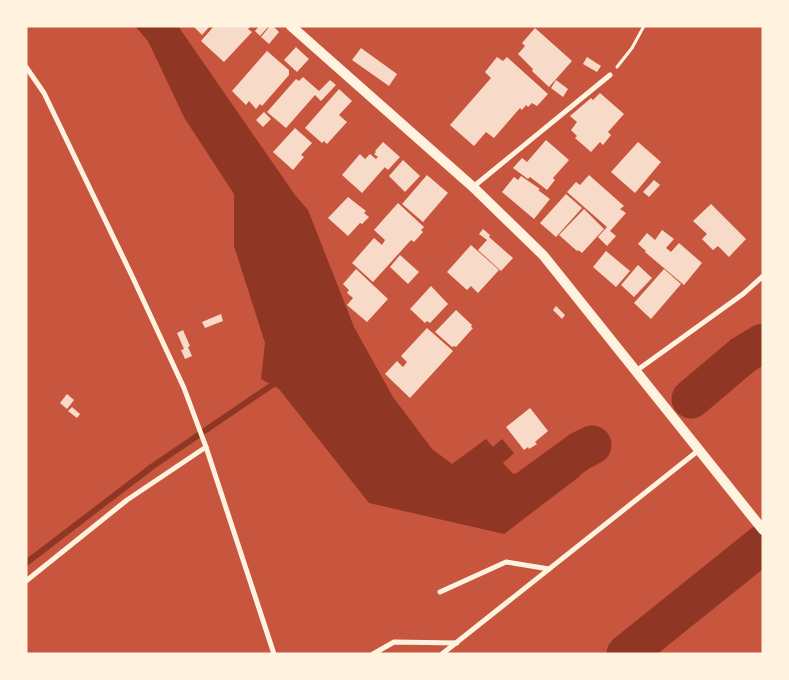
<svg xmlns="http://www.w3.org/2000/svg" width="789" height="680" viewBox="0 0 789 680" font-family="'Fira Sans',sans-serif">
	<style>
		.water { fill: #8f3625 }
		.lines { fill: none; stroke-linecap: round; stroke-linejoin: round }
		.stream { stroke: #8f3625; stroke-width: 6 }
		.river { stroke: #8f3625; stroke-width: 39 }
		.building { fill: #f7dbc8 }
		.path { stroke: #fff3e0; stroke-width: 3 }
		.minor { stroke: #fff3e0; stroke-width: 5 }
		.secondary { stroke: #fff3e0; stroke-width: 10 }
	</style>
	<rect width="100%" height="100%" fill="#c8553d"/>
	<polygon class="water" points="135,26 178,26 295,195 308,210 354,327 393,397 432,449 452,464 486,439 493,447 502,439 514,453 503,463 513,474 541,466 562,449 570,448 582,460 580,476 504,534 369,503 279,389 261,379 265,343 234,246 234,194 185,119 148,41"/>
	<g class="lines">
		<polyline class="stream" points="26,563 153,466 278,381"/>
		<g class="river">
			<polyline points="691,399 743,355 763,343"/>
			<polyline points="532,486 580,451 592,445"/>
			<polyline points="626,654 763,544"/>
		</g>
	</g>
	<g class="building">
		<polygon points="193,26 210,26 202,35"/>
		<polygon points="214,26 251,26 248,29 252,32 224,62 201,41"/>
		<polygon points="259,26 269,26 260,36 255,31"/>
		<polygon points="270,26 273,26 279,32 269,44 261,37"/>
		<polygon points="535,28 572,61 549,87 532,71 533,69 518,54 525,46 522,43"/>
		<polygon points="296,47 309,59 297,72 284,60"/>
		<polygon points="361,48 397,74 389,86 352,60"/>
		<polygon points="267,51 289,70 289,75 262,106 260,104 256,109 249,101 246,105 232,91"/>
		<polygon points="497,57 503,61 507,57 548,94 537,106 532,103 528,107 526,105 522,110 520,108 494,138 486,132 474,146 450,125 491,78 485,72"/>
		<polygon points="587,57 601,66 597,72 583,64"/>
		<polygon points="303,77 319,91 330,80 336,85 321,101 315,95 286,128 267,112 296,79 299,81"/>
		<polygon points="556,80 568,89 563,97 551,88"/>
		<polygon points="339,89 352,101 339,115 347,122 327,144 324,141 322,143 305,128"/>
		<polygon points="600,93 624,114 608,132 611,135 603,145 600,142 591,152 575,138 577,136 571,130 577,122 570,116 591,98 593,100"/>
		<polygon points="264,112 271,119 263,127 256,120"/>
		<polygon points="295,128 312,143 301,155 304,157 293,170 273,152"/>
		<polygon points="546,140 569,160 553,178 555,180 547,190 530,177 528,179 513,168 522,158 527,162"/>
		<polygon points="383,142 400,157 388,170 379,162 385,167 362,193 342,175 360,154 365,159 370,154 376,159 378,157 374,154 376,152 375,151"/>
		<polygon points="638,142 661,162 635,193 611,172"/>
		<polygon points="403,160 420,176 405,192 389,176"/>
		<polygon points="427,175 448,193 423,222 402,204"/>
		<polygon points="589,175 624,206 620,209 626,213 610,231 616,236 607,246 598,237 607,227 567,192 576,182 580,185"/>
		<polygon points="521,176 540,189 538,190 550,199 534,219 502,192 514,177 518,180"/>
		<polygon points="654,180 660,185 649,197 643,192"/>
		<polygon points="566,194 582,208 556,237 540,223"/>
		<polygon points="348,197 366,211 364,213 369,217 362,224 360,223 348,236 328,218"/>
		<polygon points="398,203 424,227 421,230 423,232 414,242 411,240 373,282 352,263 374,238 382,245 385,240 374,230"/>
		<polygon points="711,204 746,239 729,257 718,246 713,250 702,239 707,234 693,221"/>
		<polygon points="584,209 604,229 582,253 578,250 577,251 559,235"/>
		<polygon points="483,229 490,235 489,237 513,258 501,271 478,250 487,240 479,234"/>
		<polygon points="662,230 674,239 666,248 671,252 679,243 702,263 684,285 645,252 646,251 638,244 647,233 655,240"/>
		<polygon points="471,245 499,270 478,293 471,286 467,290 447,272"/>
		<polygon points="606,251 630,271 616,287 593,267"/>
		<polygon points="400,255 419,272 408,284 390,267"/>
		<polygon points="638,265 652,278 634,297 621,285"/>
		<polygon points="356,269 388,299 367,322 347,305 353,298 347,293 349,290 343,284"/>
		<polygon points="664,269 681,284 651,319 634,303"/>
		<polygon points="431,286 448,304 430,323 427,321 425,323 410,309"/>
		<polygon points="556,306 565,315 562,319 553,310"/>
		<polygon points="456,310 472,325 471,327 473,328 456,347 454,346 452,347 435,332"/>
		<polygon points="221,314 223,321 205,328 202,322"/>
		<polygon points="427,328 453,351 410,398 385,374 397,361 403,367 407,362 401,356"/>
		<polygon points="183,330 190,346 188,347 192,356 185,359 181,350 184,349 177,333"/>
		<polygon points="67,394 74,400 67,409 60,403"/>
		<polygon points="72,407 80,414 77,418 68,411"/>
		<polygon points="530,408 548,431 535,442 537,444 529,449 528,447 524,450 506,427"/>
	</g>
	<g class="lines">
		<polyline class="path" points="617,67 632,48 644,26"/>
		<g class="minor">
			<polyline points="26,67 44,93 133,278 184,388 206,447 274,654"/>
			<polyline points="473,187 610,75"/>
			<polyline points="636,371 743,294 763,276"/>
			<polyline points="26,581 127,500 206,447"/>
			<polyline points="440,592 506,562 549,569"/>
			<polyline points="373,654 394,642 457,643"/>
			<polyline points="442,654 699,450"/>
		</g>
		<polyline class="secondary" points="291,26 473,187 543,255 763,530"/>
	</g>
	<rect width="789" height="680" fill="none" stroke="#fff3e0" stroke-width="55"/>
</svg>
